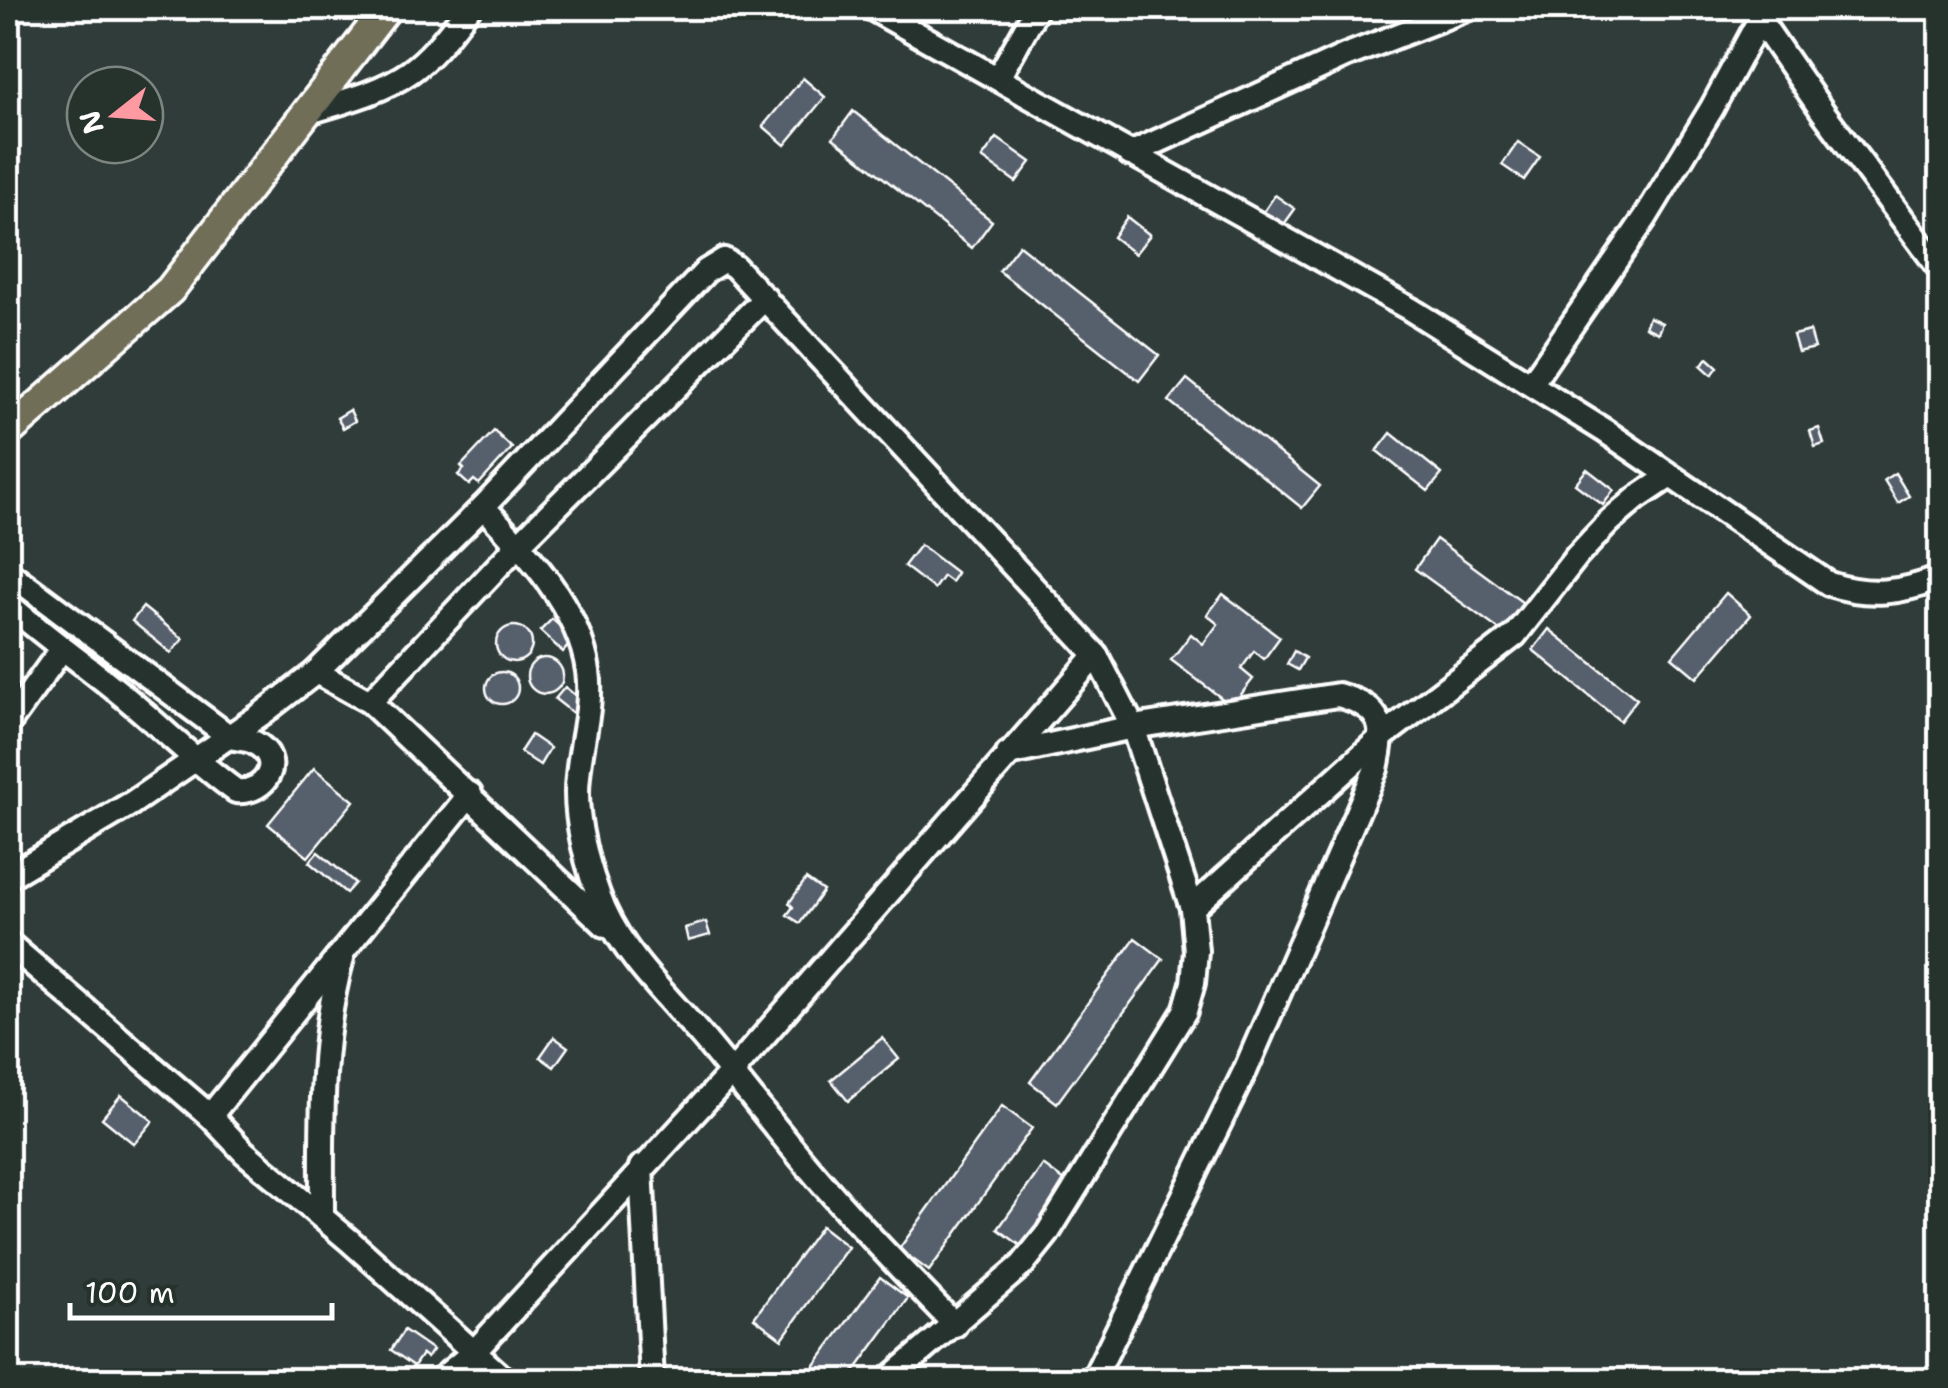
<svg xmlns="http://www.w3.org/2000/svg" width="1948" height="1388" viewBox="0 0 1948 1388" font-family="'Shantell Sans',sans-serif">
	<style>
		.building { fill: #565f6c; stroke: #fff; stroke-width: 2.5 }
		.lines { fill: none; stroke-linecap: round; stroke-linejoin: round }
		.minor-casing { stroke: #fff; stroke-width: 30 }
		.major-casing { stroke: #fff; stroke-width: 35 }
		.minor { stroke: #26332d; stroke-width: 22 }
		.major { stroke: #716e59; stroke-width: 28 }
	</style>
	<rect width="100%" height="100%" fill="#303c3a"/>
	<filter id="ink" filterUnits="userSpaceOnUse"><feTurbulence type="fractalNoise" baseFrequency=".01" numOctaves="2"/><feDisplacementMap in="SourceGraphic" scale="20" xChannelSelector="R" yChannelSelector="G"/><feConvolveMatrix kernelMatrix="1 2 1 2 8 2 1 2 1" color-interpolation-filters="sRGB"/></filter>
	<g filter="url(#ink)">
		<g class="building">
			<polygon points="803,78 825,97 785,145 763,126"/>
			<polygon points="853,111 992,221 972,248 833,138"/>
			<polygon points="997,138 1031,162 1016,182 982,158"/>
			<polygon points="1518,142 1540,157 1524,180 1502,165"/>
			<polygon points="1275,195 1295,209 1277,234 1258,220"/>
			<polygon points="1127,217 1150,235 1135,254 1113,237"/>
			<polygon points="1019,245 1159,355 1139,381 999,271"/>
			<polygon points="1649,317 1662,323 1658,333 1645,327"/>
			<polygon points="1810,331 1815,348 1798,352 1793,335"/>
			<polygon points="1708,358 1718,367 1712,375 1701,365"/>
			<polygon points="1187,379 1320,486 1302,508 1169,401"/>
			<polygon points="350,410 355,421 343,428 337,418"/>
			<polygon points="1819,428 1824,444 1815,447 1810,431"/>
			<polygon points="494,431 512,448 479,484 474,480 469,485 458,475 464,469 461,466"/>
			<polygon points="1391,433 1442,474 1428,491 1377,451"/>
			<polygon points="1587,469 1614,490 1603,505 1575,484"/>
			<polygon points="1895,473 1909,496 1898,503 1884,480"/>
			<polygon points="1436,539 1526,605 1505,634 1415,569"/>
			<polygon points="920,545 957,573 951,582 943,576 934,589 904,566"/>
			<polygon points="1726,593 1751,615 1697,678 1672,657"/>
			<polygon points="1223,594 1280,637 1264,659 1254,651 1241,669 1253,679 1232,706 1171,660 1191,634 1203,644 1218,624 1207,615"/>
			<polygon points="143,607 183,639 171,653 132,621"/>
			<polygon points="552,619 574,639 563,652 540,631"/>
			<circle cx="514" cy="644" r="18"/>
			<polygon points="1549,629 1637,699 1620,721 1533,650"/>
			<polygon points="1294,651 1305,658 1298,670 1287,664"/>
			<circle cx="545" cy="676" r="18"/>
			<circle cx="502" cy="688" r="16"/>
			<polygon points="565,687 583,702 574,714 555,699"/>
			<polygon points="531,735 550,748 540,765 520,752"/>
			<polygon points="314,768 354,801 308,857 268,824"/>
			<polygon points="318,852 355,883 346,893 309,862"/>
			<polygon points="806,879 823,891 800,923 787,915 793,907 789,903"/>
			<polygon points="706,922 710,935 688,941 685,928"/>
			<polygon points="1135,938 1163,959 1057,1103 1030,1082"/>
			<polygon points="554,1037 568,1047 554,1067 540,1057"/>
			<polygon points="882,1038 899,1059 848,1101 831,1080"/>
			<polygon points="121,1095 153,1121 134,1144 102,1118"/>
			<polygon points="1002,1106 1032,1128 929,1271 899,1249"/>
			<polygon points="1043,1165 1069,1184 1024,1248 998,1229"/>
			<polygon points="821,1226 848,1247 782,1339 754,1318"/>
			<polygon points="880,1277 908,1298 848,1380 804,1380"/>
			<polygon points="404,1330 433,1350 427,1358 422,1354 414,1366 391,1350"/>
		</g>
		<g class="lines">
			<g class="minor-casing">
				<g id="minor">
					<path d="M871 8 1410 309 1605 431 1829 584C1869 597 1901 593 1940 578"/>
					<polyline points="1752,9 1823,112 1940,269"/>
					<polyline points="998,78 1037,8"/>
					<path d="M306 113C341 102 380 93 410 72 434 55 451 30 469 8"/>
					<polyline points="1130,154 1345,56 1469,8"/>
					<polyline points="1531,384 1645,218 1712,108 1760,19"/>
					<path d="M483 507C526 551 579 607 588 671 593 706 581 741 578 776 573 817 588 871 604 909 628 962 673 1001 710 1046 750 1094 788 1145 830 1192 870 1238 913 1281 955 1325"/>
					<path d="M8 572 230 737C237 739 249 739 255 743 285 759 267 794 236 791 191 759 154 719 111 686 76 658 41 633 8 604"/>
					<polyline points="316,672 370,702 605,925"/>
					<polyline points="370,702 519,544 765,298"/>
					<polyline points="8,724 61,650"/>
					<path d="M1008 754 1133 727 1338 695C1385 708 1385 727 1376 769L1245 1071 1093 1380"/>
					<polyline points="8,877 132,803 263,713 316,672 483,507 706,271 724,260 735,267 1096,655 732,1072 474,1352 440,1380"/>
					<polyline points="1192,908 1383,736 1515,635 1577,556 1609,522 1637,498 1670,476"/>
					<polyline points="8,943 210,1116 244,1152 350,1241 505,1380"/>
					<polyline points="210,1116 470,794"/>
					<polyline points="641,1167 652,1380"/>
					<path d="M322 1217C322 1131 319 1041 342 958"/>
					<polyline points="888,1380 1022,1265 1047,1234 1185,1011 1193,983 1196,951 1192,908 1133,727 1096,655"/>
				</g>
			</g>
			<g class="major-casing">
				<polyline id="major" points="8,432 170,290 387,8"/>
			</g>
			<use href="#minor" class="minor"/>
			<use href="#major" class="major"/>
		</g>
	</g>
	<rect width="1948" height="1388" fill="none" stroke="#26332d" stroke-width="40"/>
	<rect x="20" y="20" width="1908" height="1348" fill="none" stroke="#fff" stroke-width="4" filter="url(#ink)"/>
	<g transform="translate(115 115) rotate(253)"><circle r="48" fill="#26332d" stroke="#7d8581" stroke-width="2.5"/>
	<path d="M0-8L18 38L0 25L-18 38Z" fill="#ff9aa2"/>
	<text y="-15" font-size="28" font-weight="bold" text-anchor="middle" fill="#ffffff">N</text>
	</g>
	<path d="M70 1303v15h262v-15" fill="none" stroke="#ffffff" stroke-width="5"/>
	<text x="85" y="1303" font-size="30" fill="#ffffff" stroke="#26332d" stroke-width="8" paint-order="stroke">100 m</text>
</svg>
